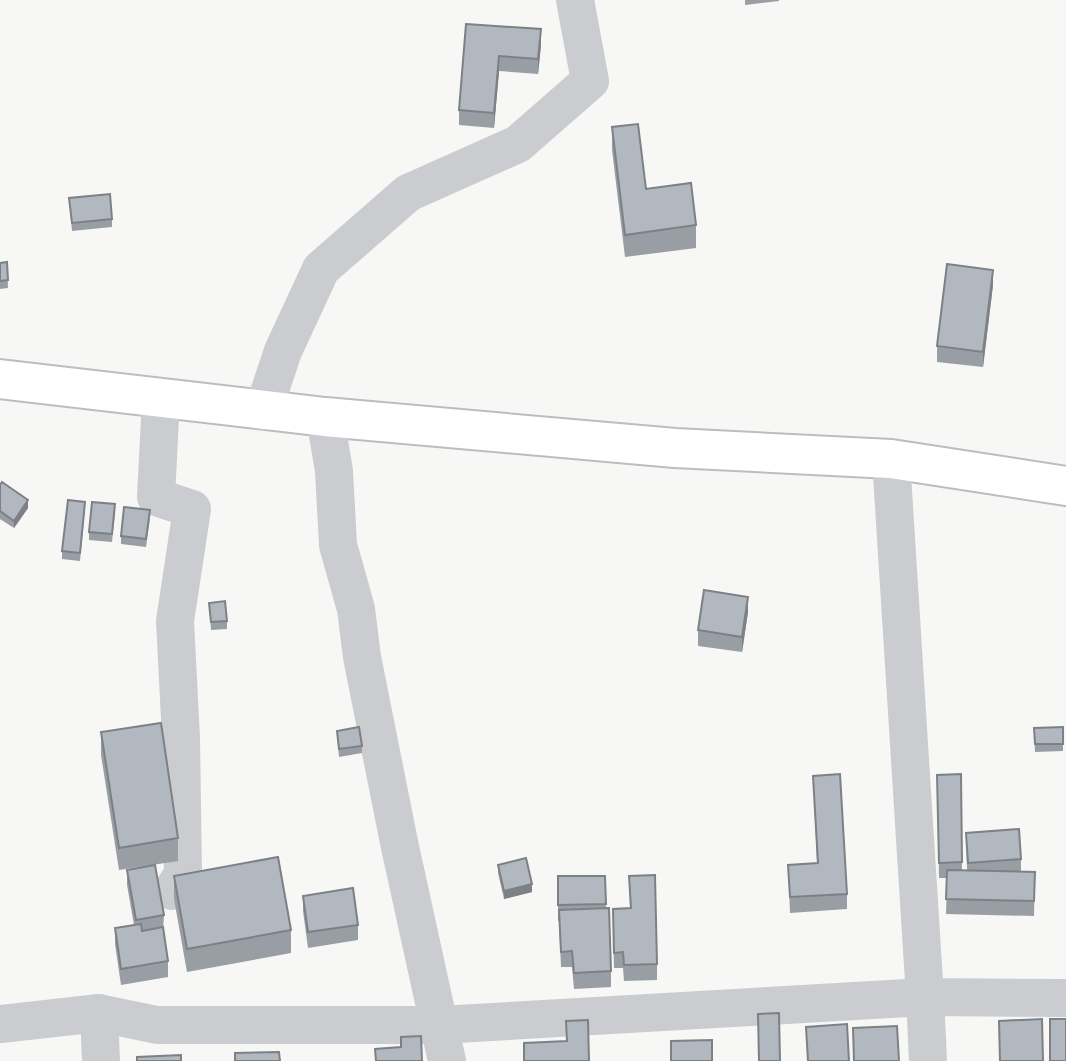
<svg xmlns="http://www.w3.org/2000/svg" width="1066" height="1061" viewBox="0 0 1066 1061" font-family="Poppins,sans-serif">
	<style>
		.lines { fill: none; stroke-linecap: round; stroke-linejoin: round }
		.major-casing { stroke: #babdc2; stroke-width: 42 }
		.minor { stroke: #caccd0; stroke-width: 38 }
		.major { stroke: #fff; stroke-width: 38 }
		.wall { fill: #999ea4 }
		.shaded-wall { fill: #7d8186 }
		.building { fill: #b2b8bf; stroke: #7d8186; stroke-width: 2 }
	</style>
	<rect width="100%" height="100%" fill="#f7f8f5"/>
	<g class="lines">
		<g class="major-casing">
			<polyline id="major" points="0,379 325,417 675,448 891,459 1066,486"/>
		</g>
		<g class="minor">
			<polyline points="161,399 156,497 192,509 175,621 181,738 183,874 172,891"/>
			<polyline points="263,411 283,351 321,269 408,193 518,144 590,81 575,0"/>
			<polyline points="325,417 334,471 338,545 356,609 362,657 400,847 447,1061"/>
			<polyline points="891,459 925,997 1066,998"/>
			<polyline points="0,1024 99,1013"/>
			<polyline points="101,1061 99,1013 157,1025 439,1025 925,997 928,1061"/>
		</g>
		<use href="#major" class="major"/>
	</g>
	<g class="wall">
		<polygon points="745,0 779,0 779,1 745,5"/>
		<polygon points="466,24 541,45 538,74 499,71 494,128 459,125 459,110"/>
		<polygon points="612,127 646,189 696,225 696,248 625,257 612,150"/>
		<polygon points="69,198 112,219 112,227 72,231"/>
		<polygon points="7,262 8,288 0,289 0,263"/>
		<polygon points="993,285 983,367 937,362 937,346"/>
		<polygon points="0,485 28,508 14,528 0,519"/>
		<polygon points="85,509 80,561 62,559 62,551"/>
		<polygon points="115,512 112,542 89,540 89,532"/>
		<polygon points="150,518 146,547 121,544 121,536"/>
		<polygon points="209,603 227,621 227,629 211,630"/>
		<polygon points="748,612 742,652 698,646 698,630"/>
		<polygon points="1063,727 1063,751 1035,752 1034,728"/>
		<polygon points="337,731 362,746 362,753 339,757"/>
		<polygon points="101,732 178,838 178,861 119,870 101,755"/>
		<polygon points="961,774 962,870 967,870 966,833 1021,859 1021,872 1035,872 1034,916 946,914 947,878 939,878 937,775"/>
		<polygon points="813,776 847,894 847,909 790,913 788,865 817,863"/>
		<polygon points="498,865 532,892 504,899 498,873"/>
		<polygon points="127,870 164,915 163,931 168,961 168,977 121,985 115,944 115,928 134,925 127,885"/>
		<polygon points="174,876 291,930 291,953 187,972 174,899"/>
		<polygon points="558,876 605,876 606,908 611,971 611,987 574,989 572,967 561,967 559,921 558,921"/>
		<polygon points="629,876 657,964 657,980 624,981 623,968 614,968 613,924 630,908"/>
		<polygon points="303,896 358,925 358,940 308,948 303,911"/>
	</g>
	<g class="shaded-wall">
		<polygon points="541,29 541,45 538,74 538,59"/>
		<polygon points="499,56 499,71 494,128 494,113"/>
		<polygon points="993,270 993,285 983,367 983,352"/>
		<polygon points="28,500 28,508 14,528 14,521"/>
		<polygon points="748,597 748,612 742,652 742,637"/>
		<polygon points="532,884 532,892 504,899 504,891"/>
	</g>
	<g class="building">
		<polygon points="466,24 541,29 538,59 499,56 494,113 459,110"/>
		<polygon points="638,124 646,189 691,183 696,225 625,235 612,127"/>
		<polygon points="110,194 112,219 72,223 69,198"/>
		<polygon points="7,262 8,280 0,281 0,263"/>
		<polygon points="947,264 993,270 983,352 937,346"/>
		<polygon points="2,482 28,500 14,521 0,511 0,485"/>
		<polygon points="68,500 85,502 80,553 62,551"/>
		<polygon points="92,502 115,504 112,534 89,532"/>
		<polygon points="124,507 150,510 146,539 121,536"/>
		<polygon points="704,590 748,597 742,637 698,630"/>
		<polygon points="225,601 227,621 211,622 209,603"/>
		<polygon points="161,723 178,838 119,848 101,732"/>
		<polygon points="359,727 362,746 339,749 337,731"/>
		<polygon points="1063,727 1063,744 1035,744 1034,728"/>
		<polygon points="840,774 847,894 790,897 788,865 818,863 813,776"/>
		<polygon points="961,774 962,862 939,863 937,775"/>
		<polygon points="1019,829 1021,859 968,863 966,833"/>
		<polygon points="278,857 291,930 187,949 174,876"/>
		<polygon points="526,858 532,884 504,891 498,865"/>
		<polygon points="155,865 164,915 136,920 127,870"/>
		<polygon points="947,870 1035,872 1034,901 946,899"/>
		<polygon points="655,875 657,964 624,965 623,952 614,953 613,909 631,908 629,876"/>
		<polygon points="558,876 605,876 606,904 558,905"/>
		<polygon points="353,888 358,925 308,932 303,896"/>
		<polygon points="609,908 611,971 574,973 572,951 561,952 559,910"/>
		<polygon points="141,924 142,931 163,927 168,961 121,969 115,928"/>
		<polygon points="779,1013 780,1061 759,1061 758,1014"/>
		<polygon points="1042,1019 1043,1061 1000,1061 999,1021"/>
		<rect x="1050" y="1019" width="16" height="42"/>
		<polygon points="588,1020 589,1061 524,1061 524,1043 567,1041 566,1021"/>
		<polygon points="847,1024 849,1061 808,1061 806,1027"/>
		<polygon points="897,1026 899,1061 854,1061 853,1028"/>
		<polygon points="421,1036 422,1061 376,1061 375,1049 401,1047 401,1037"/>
		<polygon points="712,1040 712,1061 671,1061 671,1041"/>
		<polygon points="279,1052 280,1061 235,1061 235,1053"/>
		<polygon points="181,1055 181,1061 137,1061 137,1057"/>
	</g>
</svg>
